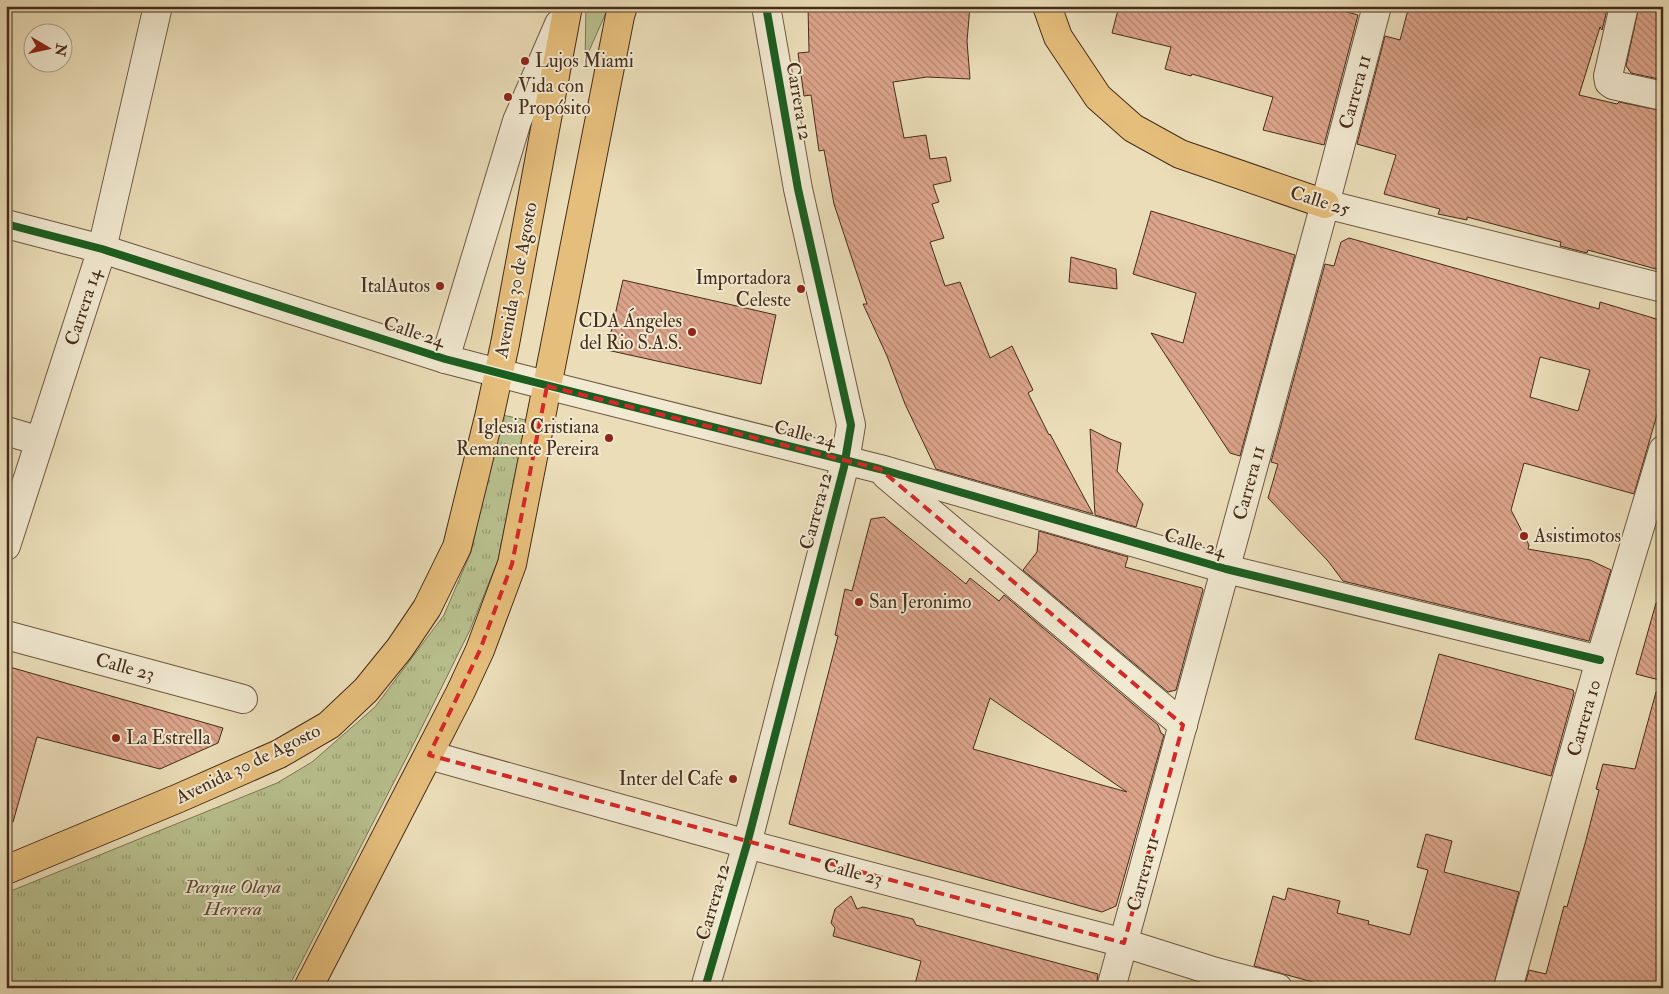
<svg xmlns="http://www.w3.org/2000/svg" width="1669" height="994" viewBox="0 0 1669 994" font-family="'IM FELL Double Pica',serif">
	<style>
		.green { fill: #b8c08e; stroke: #7f7654 }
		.park { fill: url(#park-tufts); stroke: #7f7654 }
		.building { fill: url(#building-back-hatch); stroke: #462c1a; fill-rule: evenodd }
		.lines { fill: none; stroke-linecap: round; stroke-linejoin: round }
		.minor-casing { stroke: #6f5842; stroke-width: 30 }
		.major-casing { stroke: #462c1a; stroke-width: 30 }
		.minor { stroke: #f1e9d1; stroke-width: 28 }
		.major { stroke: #e5be7c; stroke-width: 28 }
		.cycleway-casing { stroke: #f1e9d1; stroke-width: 11 }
		.cycleway { stroke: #1b5e20; stroke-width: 8 }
		.marked { fill: none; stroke: #d62828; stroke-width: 4; stroke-dasharray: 10 6; stroke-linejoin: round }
		.poi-dot { fill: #8f2418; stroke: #f1e9d1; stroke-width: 2 }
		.labels { text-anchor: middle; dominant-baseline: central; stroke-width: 4; stroke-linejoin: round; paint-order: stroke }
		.poi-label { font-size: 19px; fill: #462c1a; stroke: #f1e9d1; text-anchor: start }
		.street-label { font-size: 19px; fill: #462c1a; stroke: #f1e9d1 }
		.park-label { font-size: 19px; font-style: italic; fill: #5d4a31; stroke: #f1e9d1 }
	</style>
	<defs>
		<pattern id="park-tufts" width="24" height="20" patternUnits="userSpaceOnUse" patternTransform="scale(1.25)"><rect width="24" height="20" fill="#b8c08e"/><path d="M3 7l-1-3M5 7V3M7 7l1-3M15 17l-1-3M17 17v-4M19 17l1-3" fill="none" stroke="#979c73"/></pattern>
		<pattern id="building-back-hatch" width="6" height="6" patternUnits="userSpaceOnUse" patternTransform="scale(1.25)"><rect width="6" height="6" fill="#dca48b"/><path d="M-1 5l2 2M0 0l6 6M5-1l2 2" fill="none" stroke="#b48671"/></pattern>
	</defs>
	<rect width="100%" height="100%" fill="#eaddb8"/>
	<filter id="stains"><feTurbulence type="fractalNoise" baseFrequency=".004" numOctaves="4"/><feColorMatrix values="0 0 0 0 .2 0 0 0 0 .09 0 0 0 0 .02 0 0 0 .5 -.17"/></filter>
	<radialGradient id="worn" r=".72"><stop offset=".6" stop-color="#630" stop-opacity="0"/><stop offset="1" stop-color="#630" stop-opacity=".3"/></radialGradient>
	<polygon class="green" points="586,6 609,6 585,60"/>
	<polygon class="park" points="502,415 526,420 498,560 470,630 415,741 288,988 6,988 6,893 277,783 312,762 375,707 444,615 471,552"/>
	<g class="building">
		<polygon points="808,6 970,6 967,41 970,79 927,77 893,82 904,138 926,135 930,159 946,157 951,181 933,185 939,202 932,204 944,238 930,242 945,286 960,282 990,358 1012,346 1033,390 1028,393 1049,435 1050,434 1093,514 936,469 905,404 887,356 863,304 867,304 834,204 824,150 819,151 811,95 804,96 798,53 809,52"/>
		<polygon points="1119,6 1325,6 1358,15 1324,145 1263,130 1273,97 1192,74 1191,76 1165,69 1171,47 1112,33"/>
		<polygon points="1409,6 1537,6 1547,8 1547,6 1608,6 1602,30 1600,27 1579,95 1617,104 1619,102 1663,111 1663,271 1588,250 1587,253 1560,246 1561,242 1467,217 1467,220 1438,214 1440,209 1384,194 1396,155 1357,144 1385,36 1400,40"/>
		<polygon points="1639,6 1663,6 1663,80 1631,73 1626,66"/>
		<polygon points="1151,211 1295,255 1240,456 1230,453 1151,333 1183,343 1196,293 1133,274"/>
		<path d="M1349 238 1599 309 1600 302 1663 321V394L1634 494 1524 463 1511 510 1529 545 1528 549 1590 560 1611 570 1589 641 1343 581 1328 561 1268 498 1278 464 1271 462 1325 264 1334 266 1341 242ZM1540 357 1590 370 1578 411 1530 397Z"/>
		<polygon points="1071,257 1116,269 1117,289 1069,282"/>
		<polygon points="623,280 776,315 761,384 607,350"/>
		<polygon points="1090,429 1110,439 1121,443 1117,471 1143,504 1136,527 1095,515"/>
		<path d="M884 517 966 584 970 578 999 601 1004 595 1158 725 1161 733 1164 735 1116 906 1102 912 789 824 838 636 835 635 845 589 852 591 871 519ZM990 698 1127 792 973 749Z"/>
		<polygon points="1039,531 1128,557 1125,567 1202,588 1203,590 1176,690 1168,692 1023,570 1037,552"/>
		<polygon points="1656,603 1663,604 1663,681 1636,674"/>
		<polygon points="1439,654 1573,690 1574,693 1551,776 1415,739"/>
		<polygon points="6,666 223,728 218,743 160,769 37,737 13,822 6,821"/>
		<polygon points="1656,692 1663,693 1663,988 1524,988 1529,970 1546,974 1564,906 1567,907 1586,840 1599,790 1596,789 1603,764 1635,769"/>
		<polygon points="1426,834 1452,841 1444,872 1519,892 1493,988 1335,988 1254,966 1273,896 1285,900 1288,888 1340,901 1337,913 1369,921 1368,924 1410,935 1428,870 1417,867"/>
		<polygon points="851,896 857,909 863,907 901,916 913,919 916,925 1098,974 1096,988 914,988 921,961 833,936 835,928 831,923 835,909"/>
	</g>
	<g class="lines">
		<g class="minor-casing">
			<g id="minor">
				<polyline points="1624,6 1608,76 1609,82 1613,85 1663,96"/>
				<polyline points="1325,204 1663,288"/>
				<polyline points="6,224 102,249 445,359 522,379 880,469 1226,569 1600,660"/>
				<polyline points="445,359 517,121 559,24"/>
				<polyline points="6,431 40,441"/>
				<polyline points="886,475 1183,725"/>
				<polyline points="6,546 102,249 158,6"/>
				<polyline points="6,635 243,699"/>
				<polyline points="429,755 747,844 1124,943 1216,972 1278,988"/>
				<polyline points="705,988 747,844 844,467 851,425 798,189 766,6"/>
				<polyline points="1111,988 1325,204 1377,6"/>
				<polyline points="1508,988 1600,660 1663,450"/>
			</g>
		</g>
		<g class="major-casing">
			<g id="major">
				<polyline points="1047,6 1058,37 1098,97 1133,128 1180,154 1325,204"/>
				<polyline points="6,870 179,798 279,754 329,725 366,690 400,648 427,608 457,547 490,413 505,344 568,6"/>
				<polyline points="308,988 460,693 480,650 512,564 620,16 623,6"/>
			</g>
		</g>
		<use href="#minor" class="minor"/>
		<use href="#major" class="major"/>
		<g class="cycleway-casing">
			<g id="cycleway">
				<polyline points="6,224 102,249 445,359 522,379 880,469 1226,569 1600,660"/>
				<polyline points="705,988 747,844 844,467 851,425 798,189 766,6"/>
			</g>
		</g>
		<use href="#cycleway" class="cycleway"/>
	</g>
	<path class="marked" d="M547 386 880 469 1183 725 1124 943 429 755 480 650 512 564Z"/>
	<g class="poi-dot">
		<circle cx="525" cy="61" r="5"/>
		<circle cx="508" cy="97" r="5"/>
		<circle cx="440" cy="286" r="5"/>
		<circle cx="801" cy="289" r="5"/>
		<circle cx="692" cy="332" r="5"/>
		<circle cx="609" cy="438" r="5"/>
		<circle cx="1524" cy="536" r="5"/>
		<circle cx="859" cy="602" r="5"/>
		<circle cx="116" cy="738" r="5"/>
		<circle cx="733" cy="779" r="5"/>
	</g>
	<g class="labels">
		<g class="poi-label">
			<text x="535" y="61">Lujos Miami</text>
			<text x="518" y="86">Vida con<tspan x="518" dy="22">Propósito</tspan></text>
			<text x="791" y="278" text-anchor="end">Importadora<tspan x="791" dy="22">Celeste</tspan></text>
			<text x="430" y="286" text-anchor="end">ItalAutos</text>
			<text x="682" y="321" text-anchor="end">CDA Ángeles<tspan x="682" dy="22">del Rio S.A.S.</tspan></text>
			<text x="599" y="427" text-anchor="end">Iglesia Cristiana<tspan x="599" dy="22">Remanente Pereira</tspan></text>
			<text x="1534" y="536">Asistimotos</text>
			<text x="869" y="602">San Jeronimo</text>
			<text x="126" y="738">La Estrella</text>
			<text x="723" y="779" text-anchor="end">Inter del Cafe</text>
		</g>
		<g class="street-label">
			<text transform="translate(1355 92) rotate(-75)">Carrera 11</text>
			<text transform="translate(799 101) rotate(80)">Carrera 12</text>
			<text transform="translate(1320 201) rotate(17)">Calle 25</text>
			<text transform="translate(516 280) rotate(-79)">Avenida 30 de Agosto</text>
			<text transform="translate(83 307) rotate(-72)">Carrera 14</text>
			<text transform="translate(414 332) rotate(18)">Calle 24</text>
			<text transform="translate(805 434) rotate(14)">Calle 24</text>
			<text transform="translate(1249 483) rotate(-75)">Carrera 11</text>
			<text transform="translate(816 511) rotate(-75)">Carrera 12</text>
			<text transform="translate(1195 543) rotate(16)">Calle 24</text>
			<text transform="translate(125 667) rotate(15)">Calle 23</text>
			<text transform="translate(1584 718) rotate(-74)">Carrera 10</text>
			<text transform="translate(248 764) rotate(-26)">Avenida 30 de Agosto</text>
			<text transform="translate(853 872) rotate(15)">Calle 23</text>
			<text transform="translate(1143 874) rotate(-75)">Carrera 11</text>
			<text transform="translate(713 902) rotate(-74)">Carrera 12</text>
		</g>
		<g class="park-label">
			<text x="233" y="887">Parque Olaya<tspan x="233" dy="22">Herrera</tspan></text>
		</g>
	</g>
	<rect width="1669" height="994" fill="none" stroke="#eaddb8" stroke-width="25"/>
	<rect x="8" y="8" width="1654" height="979" fill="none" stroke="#462c1a" stroke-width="2.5"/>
	<rect x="12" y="12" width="1644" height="969" fill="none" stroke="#462c1a"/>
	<g transform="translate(48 48) rotate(99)"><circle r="24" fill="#f1e9d1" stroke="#ad9d88"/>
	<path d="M0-4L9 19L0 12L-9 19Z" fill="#8f2418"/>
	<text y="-8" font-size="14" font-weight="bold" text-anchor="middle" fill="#462c1a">N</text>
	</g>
	<rect width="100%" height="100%" filter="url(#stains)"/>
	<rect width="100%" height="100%" fill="url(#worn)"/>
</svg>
